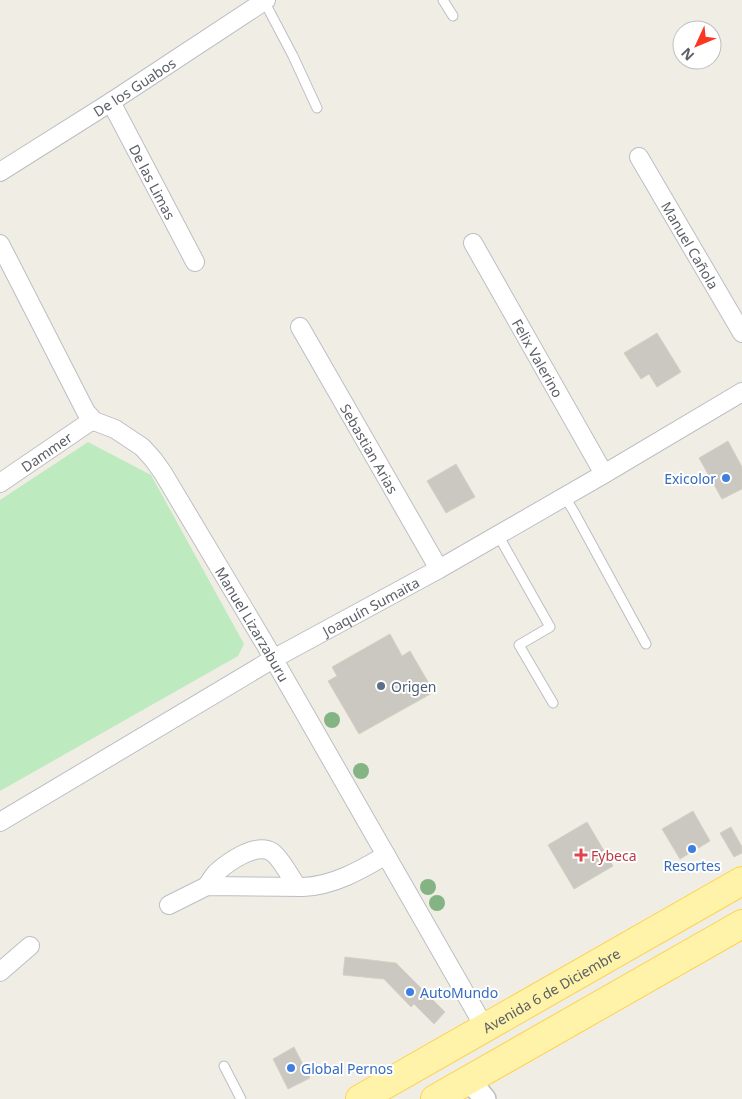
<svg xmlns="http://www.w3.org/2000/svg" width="742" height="1099" viewBox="0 0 742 1099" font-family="'Noto Sans',sans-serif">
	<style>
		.green { fill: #beeabf }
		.building { fill: #cbc8c1; stroke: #d5d0c2 }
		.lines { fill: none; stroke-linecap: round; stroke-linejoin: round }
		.service-casing { stroke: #bcbec4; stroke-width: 11 }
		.minor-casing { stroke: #bcbec4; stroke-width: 20 }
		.tertiary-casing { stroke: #bcbec4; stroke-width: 24 }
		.primary-casing { stroke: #ffd24e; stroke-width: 30 }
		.service { stroke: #fff; stroke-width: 9 }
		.minor { stroke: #fff; stroke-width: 18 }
		.tertiary { stroke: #fff; stroke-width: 21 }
		.primary { stroke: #fff3aa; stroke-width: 28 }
		.tree { fill: #84b483 }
		.shop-dot { fill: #3f7fe0; stroke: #fff; stroke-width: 2 }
		.service-dot { fill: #5c6f8a; stroke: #fff; stroke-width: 2 }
		.health-dot { fill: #e0444e; stroke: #fff; stroke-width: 2 }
		.labels { text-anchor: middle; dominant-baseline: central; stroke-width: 4; stroke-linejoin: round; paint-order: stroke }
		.street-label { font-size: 14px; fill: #5c6066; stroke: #fff }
		.shop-label { font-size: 14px; fill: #366cbe; stroke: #fff; text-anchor: start }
		.service-label { font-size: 14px; fill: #4e5e75; stroke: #fff; text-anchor: start }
		.health-label { font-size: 14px; fill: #be3a42; stroke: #fff; text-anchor: start }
	</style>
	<rect width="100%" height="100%" fill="#f0eee4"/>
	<polygon class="green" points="88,442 151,475 244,644 238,656 0,791 0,500"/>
	<g class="building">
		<polygon points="657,333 681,372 657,387 649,374 641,379 624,353"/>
		<polygon points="728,441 742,467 742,489 722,499 699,458"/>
		<polygon points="456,464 475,497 446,513 427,481"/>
		<polygon points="390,634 402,656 410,651 434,692 359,734 328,681 337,676 332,667"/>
		<polygon points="693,811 710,841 680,859 662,829"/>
		<polygon points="587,822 613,866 574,889 548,845"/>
		<polygon points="731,827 742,847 742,853 734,857 720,833"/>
		<polygon points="345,957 396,963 445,1012 434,1024 414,1004 411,1007 384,979 343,975"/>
		<polygon points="294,1047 310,1078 288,1089 273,1059"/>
	</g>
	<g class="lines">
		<g class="service-casing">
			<g id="service">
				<polyline points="443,0 453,16"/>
				<polyline points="264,1 293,56 317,108"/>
				<polyline points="565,497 574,512 646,644"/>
				<polyline points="498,535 550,627 519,645 553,703"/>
				<polyline points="224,1066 241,1099"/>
			</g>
		</g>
		<g class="minor-casing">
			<g id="minor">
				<path id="s1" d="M111 102 195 262"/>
				<path id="s2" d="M639 157 742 333"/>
				<path id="s3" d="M0 172 111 102 266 0"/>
				<path id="s4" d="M473 243 604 474"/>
				<path id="s5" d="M0 244 86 412 94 421 115 429 142 447 153 459 163 473 265 644 485 1028"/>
				<path id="s6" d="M300 327 439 569"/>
				<path id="s7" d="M0 483 88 423 94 421"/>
				<path id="s8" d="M0 822 273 659 439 569 604 474 742 392"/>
				<path d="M207 886C210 881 213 876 216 873 228 862 256 842 272 852 281 858 290 877 297 886"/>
				<path d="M169 905 207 886 303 887C333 886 361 870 386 855"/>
				<polyline points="0,972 30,946"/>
			</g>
		</g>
		<g class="tertiary-casing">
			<polyline id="tertiary" points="469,1080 485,1099"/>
		</g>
		<g class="primary-casing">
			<g id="primary">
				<path id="s9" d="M360 1099 742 881"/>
				<polyline points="435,1099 742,924"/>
			</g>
		</g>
		<use href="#service" class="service"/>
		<use href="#minor" class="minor"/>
		<use href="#tertiary" class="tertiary"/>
		<use href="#primary" class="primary"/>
	</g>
	<g class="tree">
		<circle cx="332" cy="720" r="8"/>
		<circle cx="361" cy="771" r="8"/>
		<circle cx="428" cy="887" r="8"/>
		<circle cx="437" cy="903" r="8"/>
	</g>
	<g class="shop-dot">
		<circle cx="726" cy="478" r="5"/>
		<circle cx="692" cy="849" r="5"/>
		<circle cx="410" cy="992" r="5"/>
		<circle cx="291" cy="1068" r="5"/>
	</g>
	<circle class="service-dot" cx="381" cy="686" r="5"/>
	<path class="health-dot" d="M578.5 847.5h5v5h5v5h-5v5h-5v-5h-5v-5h5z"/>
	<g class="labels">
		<g class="street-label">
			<text stroke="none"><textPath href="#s3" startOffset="159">De los Guabos</textPath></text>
			<text stroke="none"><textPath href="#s1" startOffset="90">De las Limas</textPath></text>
			<text stroke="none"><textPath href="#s2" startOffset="102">Manuel Cañola</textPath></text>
			<text stroke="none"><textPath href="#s4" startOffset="132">Felix Valerino</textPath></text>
			<text stroke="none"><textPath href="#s6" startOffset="140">Sebastian Arias</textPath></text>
			<text stroke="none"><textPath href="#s7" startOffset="56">Dammer</textPath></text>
			<text stroke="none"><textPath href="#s8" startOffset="429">Joaquín Sumaita</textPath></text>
			<text stroke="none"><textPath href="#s5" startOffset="465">Manuel Lizarzaburu</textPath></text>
			<text stroke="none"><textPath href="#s9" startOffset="220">Avenida 6 de Diciembre</textPath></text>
		</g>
		<g class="shop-label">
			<text x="716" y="478" text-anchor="end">Exicolor</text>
			<text x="692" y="865" text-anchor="middle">Resortes</text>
			<text x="420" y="992">AutoMundo</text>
			<text x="301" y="1068">Global Pernos</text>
		</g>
		<g class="service-label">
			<text x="391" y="686">Origen</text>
		</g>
		<g class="health-label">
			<text x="591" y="855">Fybeca</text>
		</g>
	</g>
	<g transform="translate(697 45) rotate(226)"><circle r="24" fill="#ffffff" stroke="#bebfc2"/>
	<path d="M0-4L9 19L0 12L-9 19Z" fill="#fa3720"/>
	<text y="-8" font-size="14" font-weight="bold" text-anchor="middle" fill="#5c6066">N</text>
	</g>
</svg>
